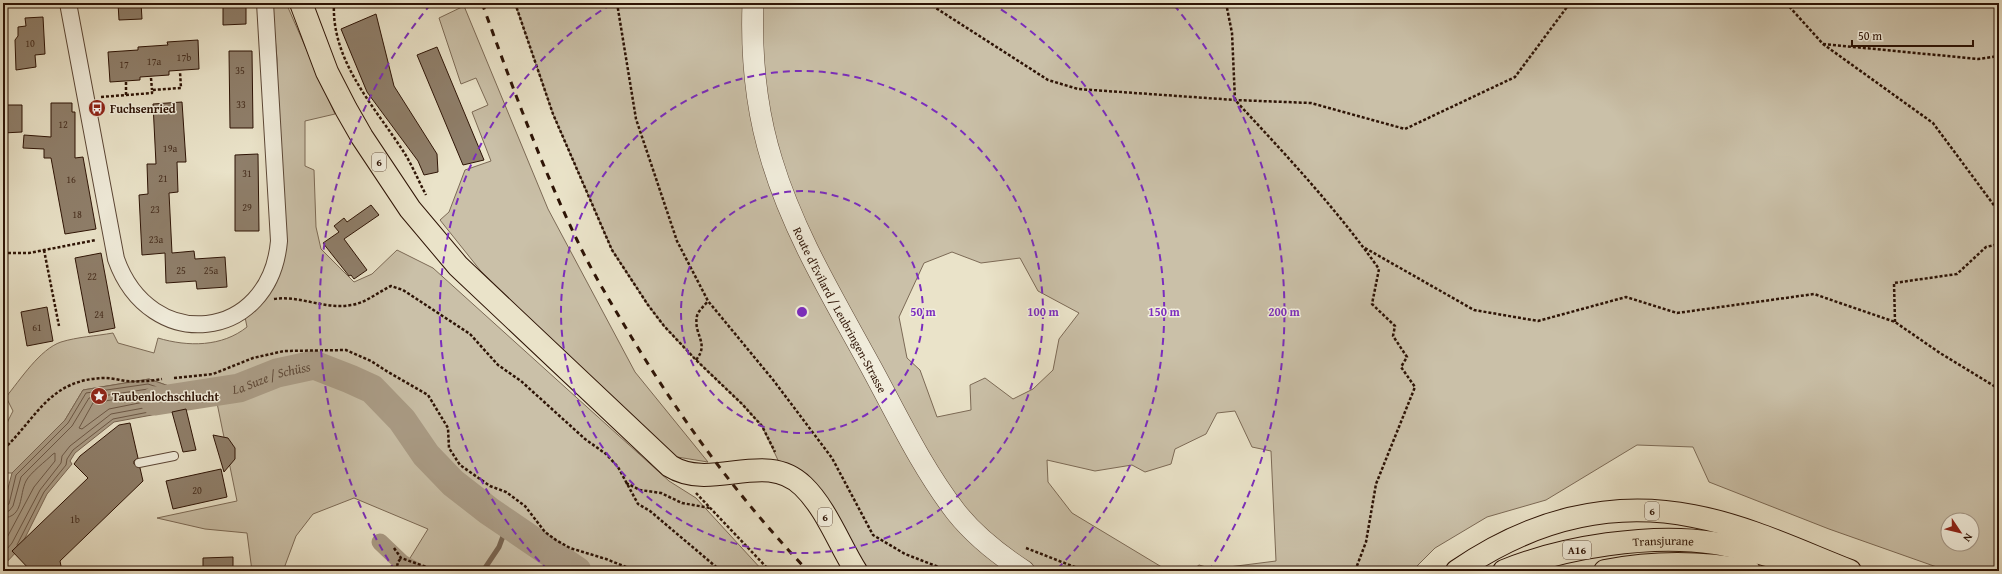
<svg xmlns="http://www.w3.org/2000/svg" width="2002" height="574" viewBox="0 0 2002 574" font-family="'Gentium Book Plus',serif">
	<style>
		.green { fill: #cac0a8; stroke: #7c6a56; fill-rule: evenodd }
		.water { fill: #aa9c86; stroke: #786552 }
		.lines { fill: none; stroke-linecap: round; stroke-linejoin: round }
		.shore { stroke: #6c5846; stroke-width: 1 }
		.stream { stroke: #786552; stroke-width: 5 }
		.canal { stroke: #aa9c86; stroke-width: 17 }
		.river { stroke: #aa9c86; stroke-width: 29 }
		.building { fill: #8f7f6b; stroke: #2d1305 }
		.service-casing { stroke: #5c4736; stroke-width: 10 }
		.minor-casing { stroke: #5c4736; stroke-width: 18 }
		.tertiary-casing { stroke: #5c4736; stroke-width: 22 }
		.primary-casing { stroke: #2d1305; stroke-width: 24 }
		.motorway-casing { stroke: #2d1305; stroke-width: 24 }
		.path { stroke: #2d1305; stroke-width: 2.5; stroke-dasharray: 3 2; stroke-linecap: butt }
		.service { stroke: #f1eddc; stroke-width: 8 }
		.minor { stroke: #f1eddc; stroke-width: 16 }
		.tertiary { stroke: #f1eddc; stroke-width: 21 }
		.primary { stroke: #eae3c9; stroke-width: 22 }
		.motorway { stroke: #eae3c9; stroke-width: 22 }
		.rail { stroke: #2d1305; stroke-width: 3; stroke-dasharray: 7 7; stroke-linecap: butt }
		.ring { fill: none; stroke: #7b2cbf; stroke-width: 2; stroke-dasharray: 7 5 }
		.labels { text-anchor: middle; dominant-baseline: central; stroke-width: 3; stroke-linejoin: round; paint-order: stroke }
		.number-label { font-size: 10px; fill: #462e1e }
		.shield { fill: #f1eddc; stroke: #685446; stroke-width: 1 }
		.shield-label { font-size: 11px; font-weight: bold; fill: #2d1305 }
		.poi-label { font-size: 12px; font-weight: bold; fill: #2d1305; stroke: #f1eddc; text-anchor: start }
		.street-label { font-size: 12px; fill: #2d1305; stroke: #f1eddc }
		.water-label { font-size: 13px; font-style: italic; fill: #5f4a39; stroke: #f1eddc }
		.centre { fill: #7b2cbf; stroke: #f1eddc; stroke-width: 2 }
		.ring-label { font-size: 12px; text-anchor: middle; font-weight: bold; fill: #7b2cbf; stroke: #f1eddc; stroke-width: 3; stroke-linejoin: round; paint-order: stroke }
	</style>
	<rect width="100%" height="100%" fill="#eae3c9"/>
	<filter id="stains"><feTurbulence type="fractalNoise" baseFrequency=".005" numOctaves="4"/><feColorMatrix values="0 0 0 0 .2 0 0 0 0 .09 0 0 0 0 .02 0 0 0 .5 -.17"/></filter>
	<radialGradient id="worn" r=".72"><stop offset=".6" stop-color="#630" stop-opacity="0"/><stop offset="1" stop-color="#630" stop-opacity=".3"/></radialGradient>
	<g class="green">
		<path d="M272 3H286L335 114 305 121V166L314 170 316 227 321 249 354 282 372 274 397 250 433 268 669 481 696 498 763 571H402L428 529 354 498 313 514 296 536 283 571H252L247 533 205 529 157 518 237 501 217 403 149 379 83 390 65 420 12 473H3L5 445C0 434 8 421 13 411L6 397C20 380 40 349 61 342 77 337 96 336 113 333L118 343 154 353 158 338C188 347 222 347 247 327L245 317 256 308 275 286 278 252 277 59Z"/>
		<path d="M515 3H1999V571H1948L1829 529 1709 482 1693 447 1637 445 1546 500 1487 517 1435 548 1412 571H1191L1199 565 1213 569 1276 561 1271 451 1252 447 1235 411 1217 413 1206 434 1175 449 1171 464 1145 472 1132 465 1095 471 1047 460 1048 482 1072 513 1165 569 1164 571H856L784 473 762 426 742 404 696 360 664 326 648 305 612 250 553 114ZM952 252 981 263 1020 258 1038 291 1079 313 1059 339 1053 370 1033 389 1013 399 985 378 970 385 971 410 937 417 920 370 907 358 899 317 924 263ZM1948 520H1972V544H1948Z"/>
		<polygon points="464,6 548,209 635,372 708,462 677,457 654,442 480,270 440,220 449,212 465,170 491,161 472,112 488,105 476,78 461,84 439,18"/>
	</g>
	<polygon class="water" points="149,379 217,403 114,422 75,453 70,461 72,464 47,494 20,548 3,566 3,507 12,473 65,420 83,390"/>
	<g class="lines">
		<g class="shore">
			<polygon points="147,395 154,397 154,400 109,409 82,429 79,428 93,403"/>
			<polyline points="3,507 9,504 16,475 68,423 86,393 148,384 196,400 195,403 113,419 73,450 67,459 66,465 44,492 17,545"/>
			<polyline points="3,512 9,511 13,506 21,477 72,426 89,398 148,389 177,399 176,402 111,414 70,446 62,456 61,463 40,490 12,543 3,554"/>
			<path d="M3 518C24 517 19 495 26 481 30 473 46 461 53 454L55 453V461L34 487 3 545"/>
		</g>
		<polyline class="stream" points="483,571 499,547 508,523"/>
		<polyline class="canal" points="380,542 402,563 416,571"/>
		<path class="river" id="s1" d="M155 401 239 388 277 373 314 365 350 379 372 389 402 420 426 455 453 483 489 511 577 571"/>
	</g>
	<g class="building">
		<polygon points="118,3 141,3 142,19 119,20"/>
		<polygon points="223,3 246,3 246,24 223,25"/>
		<polygon points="376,14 394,86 437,154 438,172 424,175 418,161 367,92 341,29"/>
		<polygon points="43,17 45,54 35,55 36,67 16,70 15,40 18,36 18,27 26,26 25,18"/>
		<polygon points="198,40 199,69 169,71 169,75 140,77 140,80 110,82 108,52 138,50 138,47 168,45 167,42"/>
		<polygon points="437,47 484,160 463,165 417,55"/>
		<polygon points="229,51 252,51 253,128 230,128"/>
		<polygon points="182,102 186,162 177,162 178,192 169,193 172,253 194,251 195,259 225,257 227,287 197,289 196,281 166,283 165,253 142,255 139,195 148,194 147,164 156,164 153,104"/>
		<polygon points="51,103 72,103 72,112 75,112 75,158 83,157 96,229 65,234 51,158 44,158 44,149 23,148 24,135 51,137"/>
		<polygon points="3,105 22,105 22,132 3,133"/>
		<polygon points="258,154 259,231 235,231 235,155"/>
		<polygon points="371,205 379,215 344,239 367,270 354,279 351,275 349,276 323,243 339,232 334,226 344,218 347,222"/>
		<polygon points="101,253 115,328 89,333 75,258"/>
		<polygon points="47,307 53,341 27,346 21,312"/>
		<polygon points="186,409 196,450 183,452 172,412"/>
		<polygon points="130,423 138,458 134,461 134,464 140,468 143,481 60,561 62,571 31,571 12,551 88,478 74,464 80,456 119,425"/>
		<polygon points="213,435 228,438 235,448 235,459 224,472"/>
		<polygon points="221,469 227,497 173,509 166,481"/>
		<polygon points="233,557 233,571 203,571 203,558"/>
	</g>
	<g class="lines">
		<g class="service-casing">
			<polyline id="service" points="139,463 174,456"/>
		</g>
		<g class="minor-casing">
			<path id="minor" d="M68 3 116 259C150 355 270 342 279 241L265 3"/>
		</g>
		<g class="tertiary-casing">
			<g id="tertiary">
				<path id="s2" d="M753 3C751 56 756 110 772 161 794 234 835 301 872 369 898 417 922 468 956 512 975 536 998 554 1024 571"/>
			</g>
		</g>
		<g class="primary-casing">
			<g id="primary">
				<path d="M301 3 327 72 346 109 362 137 410 209 458 266 670 466C712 492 765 449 803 486 826 508 839 544 856 571"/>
				<path d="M1457 571C1528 522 1608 499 1693 516 1747 526 1799 551 1850 571"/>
			</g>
		</g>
		<g class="motorway-casing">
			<g id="motorway">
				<path id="s3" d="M1504 571C1563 547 1651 533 1714 543 1751 549 1787 561 1823 571"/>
				<path d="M1605 571C1652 562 1703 562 1749 571"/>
			</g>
		</g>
		<g class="path">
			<path d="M334 3C331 62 376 108 405 154 413 167 419 182 426 195"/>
			<polyline points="515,3 553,114 612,250 648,305 664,326 696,360 742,404 762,426 775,452"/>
			<polyline points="617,3 636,119 677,241 708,301 774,381 832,458 873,535 905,554 949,571"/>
			<polyline points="928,3 1048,80 1078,89 1235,100 1311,103 1405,129 1515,77 1570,3"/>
			<path d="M1226 3 1232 33 1235 100C1285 154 1336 208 1379 269L1372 304 1395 326 1393 336 1407 357 1401 367 1415 387 1376 484 1366 542 1355 571"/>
			<polyline points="1786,3 1823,44 1933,123 1999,212"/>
			<polyline points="1823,44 1978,59 1999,56"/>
			<polyline points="151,78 152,90"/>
			<polyline points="126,82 126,95"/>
			<polyline points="101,97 152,93 152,90 181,88 180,72"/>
			<polyline points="1365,248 1474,310 1538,321 1626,297 1677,313 1814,294 1895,322 1940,353 1999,389"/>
			<polyline points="44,250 59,326"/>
			<polyline points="3,253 29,253 96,240"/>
			<path d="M274 299C300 295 325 310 351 305 366 303 378 292 391 286L403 290 470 334 498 365 521 381 585 439 606 454 618 467 638 504 650 511 721 571"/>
			<polyline points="1895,322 1894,283 1957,274 1986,247 1999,244"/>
			<path d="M696 360C710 343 693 335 697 316 698 311 705 305 708 301"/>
			<polyline points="174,378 213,374 253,358 284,351 346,350 371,361 388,372 428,395 448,428 449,448 460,465 490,486 506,492 525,506 545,532 556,540 570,548 606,559 636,571"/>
			<path d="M4 449C38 416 50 379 105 378 112 378 119 380 126 381 138 382 150 381 162 379"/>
			<polyline points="626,483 640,490 661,493 682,503 710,508"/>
			<polyline points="696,493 770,571"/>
			<polyline points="394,548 401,558 438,571"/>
			<polyline points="1026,548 1085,571"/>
			<polyline points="396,571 398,562 401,558"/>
		</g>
		<use href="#service" class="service"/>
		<use href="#minor" class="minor"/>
		<use href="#tertiary" class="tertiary"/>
		<use href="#primary" class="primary"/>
		<use href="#motorway" class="motorway"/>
		<path class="rail" d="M482 3C511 83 540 163 577 240 592 272 611 303 629 333 680 418 739 499 808 571"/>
	</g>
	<g class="ring">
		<circle cx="802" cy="312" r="121"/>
		<circle cx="802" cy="312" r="241"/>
		<path d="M548 570A362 362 0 0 1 613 3M991 3A362 362 0 0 1 1056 570"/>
		<path d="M395 571A482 482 0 0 1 430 5M1174 5A482 482 0 0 1 1209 571"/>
	</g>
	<defs>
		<g id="bus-disc" transform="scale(0.9)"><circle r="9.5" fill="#8f2418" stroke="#f1eddc"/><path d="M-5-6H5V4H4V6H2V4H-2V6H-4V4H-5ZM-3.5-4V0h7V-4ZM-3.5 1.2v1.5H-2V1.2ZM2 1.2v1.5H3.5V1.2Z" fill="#fff"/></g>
		<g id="sight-disc" transform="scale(0.9)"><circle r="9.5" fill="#8f2418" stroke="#f1eddc"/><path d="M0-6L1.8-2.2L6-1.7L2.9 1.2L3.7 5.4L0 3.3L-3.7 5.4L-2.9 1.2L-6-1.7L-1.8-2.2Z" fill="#fff"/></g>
	</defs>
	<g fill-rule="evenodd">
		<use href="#bus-disc" x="97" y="108"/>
		<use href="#sight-disc" x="99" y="396"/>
	</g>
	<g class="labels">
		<g class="number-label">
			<text x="30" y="43">10</text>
			<text x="184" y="57">17b</text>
			<text x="154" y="61">17a</text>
			<text x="124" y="64">17</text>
			<text x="240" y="70">35</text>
			<text x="241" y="104">33</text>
			<text x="63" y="124">12</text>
			<text x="170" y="148">19a</text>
			<text x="247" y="173">31</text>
			<text x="163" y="178">21</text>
			<text x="71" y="179">16</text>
			<text x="247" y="207">29</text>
			<text x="155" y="209">23</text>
			<text x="77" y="214">18</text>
			<text x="156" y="239">23a</text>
			<text x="181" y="270">25</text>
			<text x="211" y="270">25a</text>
			<text x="92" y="276">22</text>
			<text x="99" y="314">24</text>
			<text x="37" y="327">61</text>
			<text x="197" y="490">20</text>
			<text x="75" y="519">1b</text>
		</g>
		<g class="shield">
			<rect x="372" y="153" width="14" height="18" rx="3"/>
			<rect x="1645" y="502" width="14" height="18" rx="3"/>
			<rect x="818" y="508" width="14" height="18" rx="3"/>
			<rect x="1563" y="541" width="28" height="18" rx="3"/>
		</g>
		<g class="shield-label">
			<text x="379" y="162">6</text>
			<text x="1652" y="511">6</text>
			<text x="825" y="517">6</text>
			<text x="1577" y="550">A16</text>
		</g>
		<g class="poi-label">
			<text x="110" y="108">Fuchsenried</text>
			<text x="112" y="396">Taubenlochschlucht</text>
		</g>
		<g class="street-label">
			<text stroke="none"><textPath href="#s2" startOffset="324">Route d'Evilard / Leubringen-Strasse</textPath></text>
			<text stroke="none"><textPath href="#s3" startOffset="163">Transjurane</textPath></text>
		</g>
		<g class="water-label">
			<text stroke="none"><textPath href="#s1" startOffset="119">La Suze / Schüss</textPath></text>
		</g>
	</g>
	<circle cx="802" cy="312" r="6" class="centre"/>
	<g class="ring-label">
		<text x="923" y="316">50 m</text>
		<text x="1043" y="316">100 m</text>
		<text x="1164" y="316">150 m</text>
		<text x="1284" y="316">200 m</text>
	</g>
	<rect width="2002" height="574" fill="none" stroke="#eae3c9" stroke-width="16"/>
	<rect x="4" y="4" width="1994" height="566" fill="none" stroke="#2d1305" stroke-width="2"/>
	<rect x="8" y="8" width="1986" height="558" fill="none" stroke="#2d1305"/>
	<g transform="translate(1960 532) rotate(125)"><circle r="19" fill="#f1eddc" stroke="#a39686"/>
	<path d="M0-3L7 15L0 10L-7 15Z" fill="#8f2418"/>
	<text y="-6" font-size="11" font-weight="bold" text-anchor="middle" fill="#2d1305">N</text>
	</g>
	<path d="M1852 40v6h121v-6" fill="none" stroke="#2d1305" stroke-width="2"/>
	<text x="1858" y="40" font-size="12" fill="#2d1305" stroke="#f1eddc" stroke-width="3" paint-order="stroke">50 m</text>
	<rect width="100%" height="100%" filter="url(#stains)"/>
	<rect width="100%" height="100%" fill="url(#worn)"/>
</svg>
